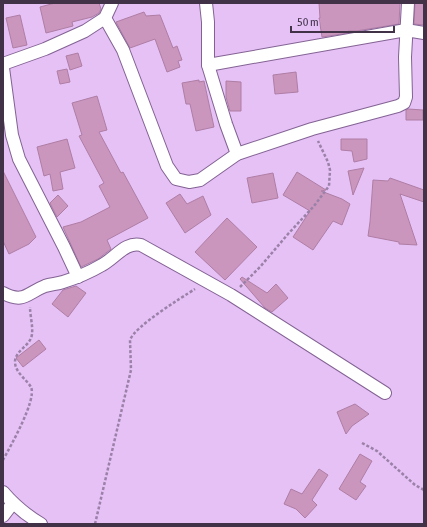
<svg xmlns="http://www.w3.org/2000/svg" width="427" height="527" viewBox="0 0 427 527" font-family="'Asap Condensed',sans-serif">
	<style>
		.building { fill: #ca96be; stroke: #af7da4 }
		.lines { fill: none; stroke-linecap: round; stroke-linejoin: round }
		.minor-casing { stroke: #836293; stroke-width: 14 }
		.path { stroke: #9b80a7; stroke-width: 2.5; stroke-dasharray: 3 2; stroke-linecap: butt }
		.minor { stroke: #fff; stroke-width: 12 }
	</style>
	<rect width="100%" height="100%" fill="#e5c1f6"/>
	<g class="building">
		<polygon points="55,3 99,3 101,9 99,13 92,17 72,22 73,26 46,33 40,7"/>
		<polygon points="319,3 400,3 399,24 356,31 348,31 348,33 322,37 319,18 320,18"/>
		<polygon points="415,3 424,3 424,25 414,24"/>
		<polygon points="144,12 146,16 160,15 173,48 177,46 182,60 178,61 180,67 167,72 155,39 130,48 116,22"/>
		<polygon points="20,15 27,45 13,48 6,18"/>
		<polygon points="78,53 82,66 70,70 66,56"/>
		<polygon points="67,69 70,82 60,84 57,71"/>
		<polygon points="296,72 298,92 275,94 273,75"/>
		<polygon points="199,80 199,82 204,81 214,127 196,131 190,104 186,104 182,83"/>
		<polygon points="226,81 241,82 241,111 230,111 226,97"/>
		<polygon points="97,96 107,130 99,132 121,173 123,172 148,218 107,240 111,249 98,259 81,267 63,227 81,222 110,207 99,186 104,183 79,136 82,135 72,103"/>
		<polygon points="408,109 423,110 423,120 406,120 406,110"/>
		<polygon points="67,139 75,168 60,172 63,189 53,191 50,174 44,176 37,147"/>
		<polygon points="341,139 367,139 367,159 354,162 352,151 341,150"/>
		<polygon points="364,168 353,195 348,171"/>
		<polygon points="3,171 36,237 29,244 9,254 3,241"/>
		<polygon points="297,172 326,190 321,191 342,199 350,204 342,225 333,221 313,250 293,237 310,211 283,195"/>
		<polygon points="273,173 278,198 252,203 247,178"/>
		<polygon points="390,178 424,190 424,202 400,194 417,245 399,244 399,242 368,236 370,222 373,180 388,181"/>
		<polygon points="180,194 187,204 203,196 211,215 185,233 166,203"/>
		<polygon points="58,195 68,206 57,217 50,203"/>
		<polygon points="227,218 257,247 225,280 195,252"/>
		<polygon points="242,277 267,293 276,284 288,298 272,312 265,308 240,279"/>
		<polygon points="76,286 86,293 68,317 52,304 63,290"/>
		<polygon points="39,340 46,349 23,367 16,358"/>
		<polygon points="355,404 369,414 352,426 346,434 337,412"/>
		<polygon points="360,454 372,461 360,482 366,486 356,500 339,489"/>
		<polygon points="319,469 328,475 312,500 317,505 305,518 296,509 284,504 291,489 302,494"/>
	</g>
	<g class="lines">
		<g class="minor-casing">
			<g id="minor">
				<polyline points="206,3 208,22 208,65 226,124 237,154"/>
				<polyline points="105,18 123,50 167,166 176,179 189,182 200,180 237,154 312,129 398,106 404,103 406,97 405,57 408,3"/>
				<polyline points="3,64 45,49 85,31 105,18 112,3"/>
				<polyline points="208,65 406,30 424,33"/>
				<polyline points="3,68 12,135 19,159 64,247 78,277"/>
				<path d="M3 293C24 304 27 293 45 286 51 284 57 284 63 282 76 278 90 272 102 265 115 258 126 241 141 245L231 295 385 393"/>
				<path d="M3 492C14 505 26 515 41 524"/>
				<polyline points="3,516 13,503"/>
			</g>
		</g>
		<g class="path">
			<polyline points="240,287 260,267 288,234 314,206 329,186 330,170 328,162 318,141"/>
			<polyline points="362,443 377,451 415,485 424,490"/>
			<path d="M3 460C10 447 37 400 31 387 26 379 15 372 15 362 15 350 31 346 32 334 33 326 30 315 30 307"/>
			<path d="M95 524 131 370 130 340C135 326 181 298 195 289"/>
		</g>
		<use href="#minor" class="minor"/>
	</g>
	<rect width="427" height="527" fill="none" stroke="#413248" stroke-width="8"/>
	<path d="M291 26v6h103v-6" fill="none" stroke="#413248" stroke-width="2"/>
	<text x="297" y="26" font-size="12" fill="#413248" stroke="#e5c1f6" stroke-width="3" paint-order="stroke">50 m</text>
</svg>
